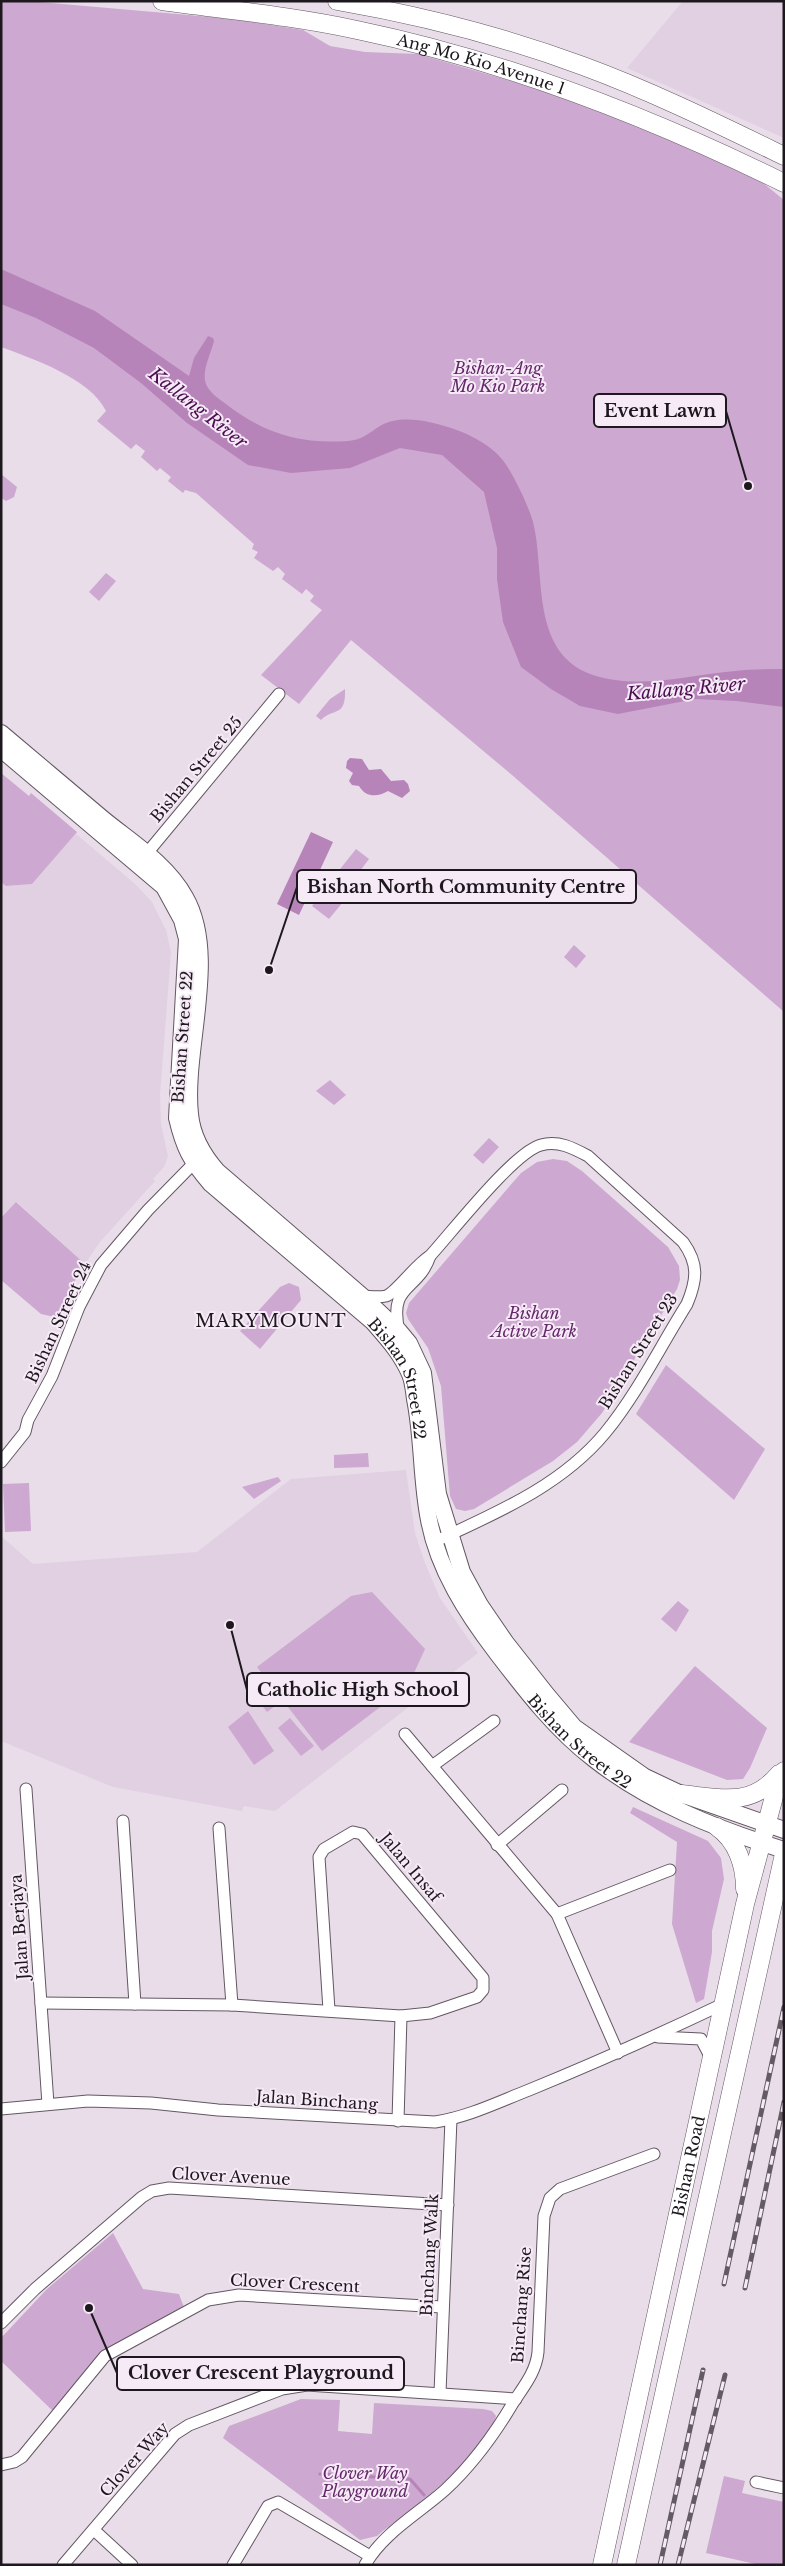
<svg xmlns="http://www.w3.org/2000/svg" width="785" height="2566" viewBox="0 0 785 2566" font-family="'Libre Baskerville',serif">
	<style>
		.built { fill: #e1d0e2 }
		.green { fill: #cda8d0 }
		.water { fill: #b684b9 }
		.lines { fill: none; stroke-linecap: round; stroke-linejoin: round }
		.stream { stroke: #b684b9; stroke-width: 3 }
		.street-casing { stroke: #625762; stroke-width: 13 }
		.secondary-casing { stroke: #625762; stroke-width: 18 }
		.primary-casing { stroke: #625762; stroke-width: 19 }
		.street { stroke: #fff; stroke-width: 11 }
		.secondary { stroke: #fff; stroke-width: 16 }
		.primary { stroke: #fff; stroke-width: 18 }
		.rail-casing { stroke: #635b63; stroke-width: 5 }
		.rail { stroke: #f6eaf7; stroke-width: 3; stroke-dasharray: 9; stroke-linecap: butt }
		.labels { text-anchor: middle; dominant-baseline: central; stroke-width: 4; stroke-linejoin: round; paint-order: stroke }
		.street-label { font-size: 16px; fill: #1d181d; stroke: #f6eaf7 }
		.park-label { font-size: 16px; font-style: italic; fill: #64286a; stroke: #f6eaf7 }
		.water-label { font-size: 18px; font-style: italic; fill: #4c0e51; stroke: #f6eaf7 }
		.neighbourhood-label { font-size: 18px; letter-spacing: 1px; fill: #1d181d; stroke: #f6eaf7 }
		.leader { fill: none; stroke: #1d181d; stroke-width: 2 }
		.callout-dot { fill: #1d181d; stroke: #f6eaf7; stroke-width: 2 }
		.callout { fill: #f6eaf7; stroke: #1d181d; stroke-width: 2 }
		.callout-label { font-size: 18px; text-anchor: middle; font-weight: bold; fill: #1d181d }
	</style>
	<rect width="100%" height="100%" fill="#e9ddea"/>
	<g class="built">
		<polygon points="683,1 784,1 784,138 627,68"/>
		<polygon points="75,833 135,884 152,902 166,930 171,952 160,1095 161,1124 168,1156 164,1167 153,1179 155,1181 99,1243 85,1264 17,1202 1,1218 1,882 7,886 32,884"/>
		<polygon points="406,1470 415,1533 425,1563 440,1598 478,1653 275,1811 244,1806 242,1811 113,1787 1,1741 1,1536 33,1564 197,1552 291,1479"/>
	</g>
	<g class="green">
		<path d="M1 1H28L234 19 303 30 330 46 365 52 418 54 570 98 709 155 762 182 784 200V1012L512 775 351 640 299 704 261 675 322 610 310 601 314 596 306 589 302 594 282 579 285 574 278 567 273 571 254 558 258 552 252 549 254 544 196 493 185 490 183 493 168 481 171 477 160 468 157 471 141 457 145 451 136 444 131 449 97 421 106 411C90 378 33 359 1 347Z"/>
		<polygon points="1,474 17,487 14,497 6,501 1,498"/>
		<polygon points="106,573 116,581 99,601 89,592"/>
		<path d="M345 689C346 718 334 707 321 720L316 716 330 699Z"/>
		<polygon points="1,773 29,796 31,793 77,832 32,884 6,886 1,882"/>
		<polygon points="356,849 369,859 347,888 333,878"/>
		<polygon points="325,888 343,902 329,919 312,906"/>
		<polygon points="574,945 586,956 576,968 564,957"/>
		<polygon points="330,1080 346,1095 334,1105 316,1091"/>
		<polygon points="489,1138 499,1147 483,1164 473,1155"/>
		<polygon points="553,1159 567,1161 582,1171 668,1247 679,1266 680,1280 677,1289 602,1413 577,1442 553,1461 474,1509 465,1511 456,1509 450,1496 441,1386 428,1348 408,1319 406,1313 409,1303 521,1173 537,1162"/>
		<polygon points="16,1202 85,1264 70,1289 59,1318 41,1314 1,1280 1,1218"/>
		<polygon points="289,1283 299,1287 301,1300 260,1349 240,1331 280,1287"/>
		<polygon points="666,1365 765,1449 734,1500 636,1414"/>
		<polygon points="368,1453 369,1467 334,1468 334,1455"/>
		<polygon points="278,1477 281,1481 254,1499 242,1487"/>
		<polygon points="29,1483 31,1531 5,1532 3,1484"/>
		<polygon points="372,1592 425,1649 408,1686 322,1751 257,1667 351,1596"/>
		<polygon points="678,1601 689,1610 676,1632 661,1619"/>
		<polygon points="695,1666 767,1728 750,1768 743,1779 727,1780 629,1742"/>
		<polygon points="257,1674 279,1703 267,1712 244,1683"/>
		<polygon points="248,1711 274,1751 254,1765 228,1727"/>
		<polygon points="290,1718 314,1746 301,1756 278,1728"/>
		<polygon points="633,1807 708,1841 721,1858 724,1879 712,1931 712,1952 704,1999 696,2003 672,1924 677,1842 630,1813"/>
		<polygon points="113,2233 143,2289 179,2294 185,2310 105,2353 55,2413 1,2361 1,2338 47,2289"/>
		<path d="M301 2399 340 2400 338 2431 372 2434 374 2403 483 2409 492 2411 496 2416C483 2460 412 2507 377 2536L360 2540 223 2438 229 2426Z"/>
		<polygon points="724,2476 745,2481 742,2493 784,2502 784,2565 760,2565 706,2553"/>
	</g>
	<g class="water">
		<path d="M1 269 95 311 189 376 194 358 208 336 213 338 214 341C211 353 203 368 205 381 208 392 218 398 226 404 265 434 299 444 348 441 362 440 369 433 380 426 400 414 430 421 451 428 467 433 489 444 500 457 511 468 529 507 533 522 546 574 529 653 593 675 639 690 689 675 735 671 751 669 768 669 784 669V707L737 701 695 699 618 714 580 706 551 689 521 667 503 622 497 579V548L484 492 442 455 400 448 350 468 291 473 248 465 187 423 141 383 94 348 36 318 1 304Z"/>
		<path d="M350 758 362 759 369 770 381 769 391 781 404 780 408 784 410 791 402 798 388 791C378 797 366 798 359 786L352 785 349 781 353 773 346 768 347 761Z"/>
		<polygon points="311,832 333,842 299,915 277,904"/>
	</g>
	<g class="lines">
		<polyline class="stream" points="320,2474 410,2479 424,2495"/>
		<g class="street-casing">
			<g id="street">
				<polyline points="143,858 279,694"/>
				<path d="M362 1296C369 1296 378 1298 386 1296 396 1293 415 1265 430 1256 452 1232 514 1152 541 1145 558 1140 573 1148 588 1156L683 1242C699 1264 697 1280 687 1304 660 1347 637 1394 605 1433 561 1486 496 1513 436 1541"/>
				<path d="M399 1331C388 1283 418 1292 430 1256"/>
				<polyline points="1,1462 25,1432 28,1420 52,1376 79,1307 101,1265 148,1210 199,1158"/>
				<polyline points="405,1734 557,1914 618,2053"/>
				<polyline points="432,1766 494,1721"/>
				<polyline points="26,1789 48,2104"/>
				<polyline points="123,1821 135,2004"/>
				<polyline points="219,1828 232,2005"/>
				<polyline points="497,1845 562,1790"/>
				<polyline points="557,1914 670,1870"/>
				<polyline points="41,2003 232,2005 401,2016 430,2013 477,1997 483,1990 483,1978 362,1834 353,1832 324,1849 319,1857 329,2010"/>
				<polyline points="658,2037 701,2039 712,2060"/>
				<path d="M1 2109 88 2101 151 2103 218 2110 435 2122C468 2117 498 2102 529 2090 595 2063 660 2034 725 2003"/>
				<polyline points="398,2121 401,2016"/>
				<polyline points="1,2323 35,2289 142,2197 152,2191 169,2188 448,2205"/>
				<polyline points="440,2393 451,2119"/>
				<polyline points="1,2465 14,2462 22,2457 105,2356 208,2300 239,2295 442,2307"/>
				<polyline points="756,2482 784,2488"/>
				<polyline points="94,2530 132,2565"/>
				<polyline points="63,2565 175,2434 189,2425 282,2389 307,2385 516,2399"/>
				<polyline points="233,2565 268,2506 278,2502 370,2556"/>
				<path d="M365 2565C383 2533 418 2514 445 2490 473 2464 494 2435 513 2403 524 2386 536 2372 538 2352L544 2216 550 2198 560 2189 654 2154"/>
			</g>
		</g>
		<g class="secondary-casing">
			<g id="secondary">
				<path d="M1 733C35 762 69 790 103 819 131 842 167 864 185 897 219 956 183 1049 190 1114 192 1136 203 1155 217 1171L362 1296 399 1331 409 1343 423 1373 438 1494 462 1572 480 1605 506 1643 547 1695 574 1727 645 1777 681 1794 784 1830"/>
				<path id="s1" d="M1 749 164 887 182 920 187 939 177 1118C184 1148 191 1161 211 1184L373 1322C387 1338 401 1353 410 1374 413 1381 414 1391 415 1399 423 1439 421 1480 429 1520 438 1569 467 1614 497 1653 526 1691 556 1730 594 1759 650 1803 717 1829 784 1850"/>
			</g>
		</g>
		<g class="primary-casing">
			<g id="primary">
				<path id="s2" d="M162 1C227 10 293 16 357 30 506 61 648 116 784 183"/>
				<path d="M337 1C418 15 505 37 583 66 651 91 718 124 784 156"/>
				<path d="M681 1794C720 1798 751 1808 779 1774"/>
				<path d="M717 1827C737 1841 745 1865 745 1889"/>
				<path id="s3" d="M602 2565 745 1904 775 1793 784 1771"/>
				<polyline points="626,2565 784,1854"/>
			</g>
		</g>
		<use href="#street" class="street"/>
		<use href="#secondary" class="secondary"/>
		<use href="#primary" class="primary"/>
		<g class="rail-casing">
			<g id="rail">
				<polyline points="724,2284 784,2007"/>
				<polyline points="745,2288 784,2102"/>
				<polyline points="660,2565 703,2370"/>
				<polyline points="678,2565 725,2375"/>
			</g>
		</g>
		<use href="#rail" class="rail"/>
	</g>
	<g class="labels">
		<g class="street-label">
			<text stroke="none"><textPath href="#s2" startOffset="326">Ang Mo Kio Avenue 1</textPath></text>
			<text transform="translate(196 769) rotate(-50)">Bishan Street 25</text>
			<text transform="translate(182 1037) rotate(-86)">Bishan Street 22</text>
			<text transform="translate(58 1322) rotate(-65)">Bishan Street 24</text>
			<text transform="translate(638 1351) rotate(-58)">Bishan Street 23</text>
			<text stroke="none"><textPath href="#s1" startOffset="802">Bishan Street 22</textPath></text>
			<text stroke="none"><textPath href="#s1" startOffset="1222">Bishan Street 22</textPath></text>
			<text transform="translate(411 1867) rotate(50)">Jalan Insaf</text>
			<text transform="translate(19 1927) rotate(-94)">Jalan Berjaya</text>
			<text transform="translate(317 2100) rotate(4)">Jalan Binchang</text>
			<text stroke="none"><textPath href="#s3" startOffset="408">Bishan Road</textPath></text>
			<text transform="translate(231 2176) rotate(3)">Clover Avenue</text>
			<text transform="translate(429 2255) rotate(-87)">Binchang Walk</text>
			<text transform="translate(295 2283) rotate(3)">Clover Crescent</text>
			<text transform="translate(521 2305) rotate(-86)">Binchang Rise</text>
			<text transform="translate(134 2459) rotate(-48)">Clover Way</text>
		</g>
		<g class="park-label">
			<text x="498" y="368">Bishan-Ang<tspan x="498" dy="18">Mo Kio Park</tspan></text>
			<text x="534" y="1313">Bishan<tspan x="534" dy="18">Active Park</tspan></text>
			<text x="365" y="2473">Clover Way<tspan x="365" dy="18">Playground</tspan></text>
		</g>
		<g class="water-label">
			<text transform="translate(198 408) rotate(38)">Kallang River</text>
			<text transform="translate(686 689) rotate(-5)">Kallang River</text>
		</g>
		<g class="neighbourhood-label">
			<text x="271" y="1321">MARYMOUNT</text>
		</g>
	</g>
	<path class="leader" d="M748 486L726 411M269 970L297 887M230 1625L247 1690M89 2308L117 2373"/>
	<g class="callout-dot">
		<circle cx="748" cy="486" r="5"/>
		<circle cx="269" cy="970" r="5"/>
		<circle cx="230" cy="1625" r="5"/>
		<circle cx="89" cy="2308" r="5"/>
	</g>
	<g class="callout">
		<rect x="594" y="394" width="132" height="33" rx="5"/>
		<rect x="297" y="870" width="339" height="33" rx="5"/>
		<rect x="247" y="1673" width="222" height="33" rx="5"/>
		<rect x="117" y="2357" width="287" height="33" rx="5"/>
	</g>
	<g class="callout-label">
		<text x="660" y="417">Event Lawn</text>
		<text x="466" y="893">Bishan North Community Centre</text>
		<text x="358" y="1696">Catholic High School</text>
		<text x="261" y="2379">Clover Crescent Playground</text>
	</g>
	<rect width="785" height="2566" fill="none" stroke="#1d181d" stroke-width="5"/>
</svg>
